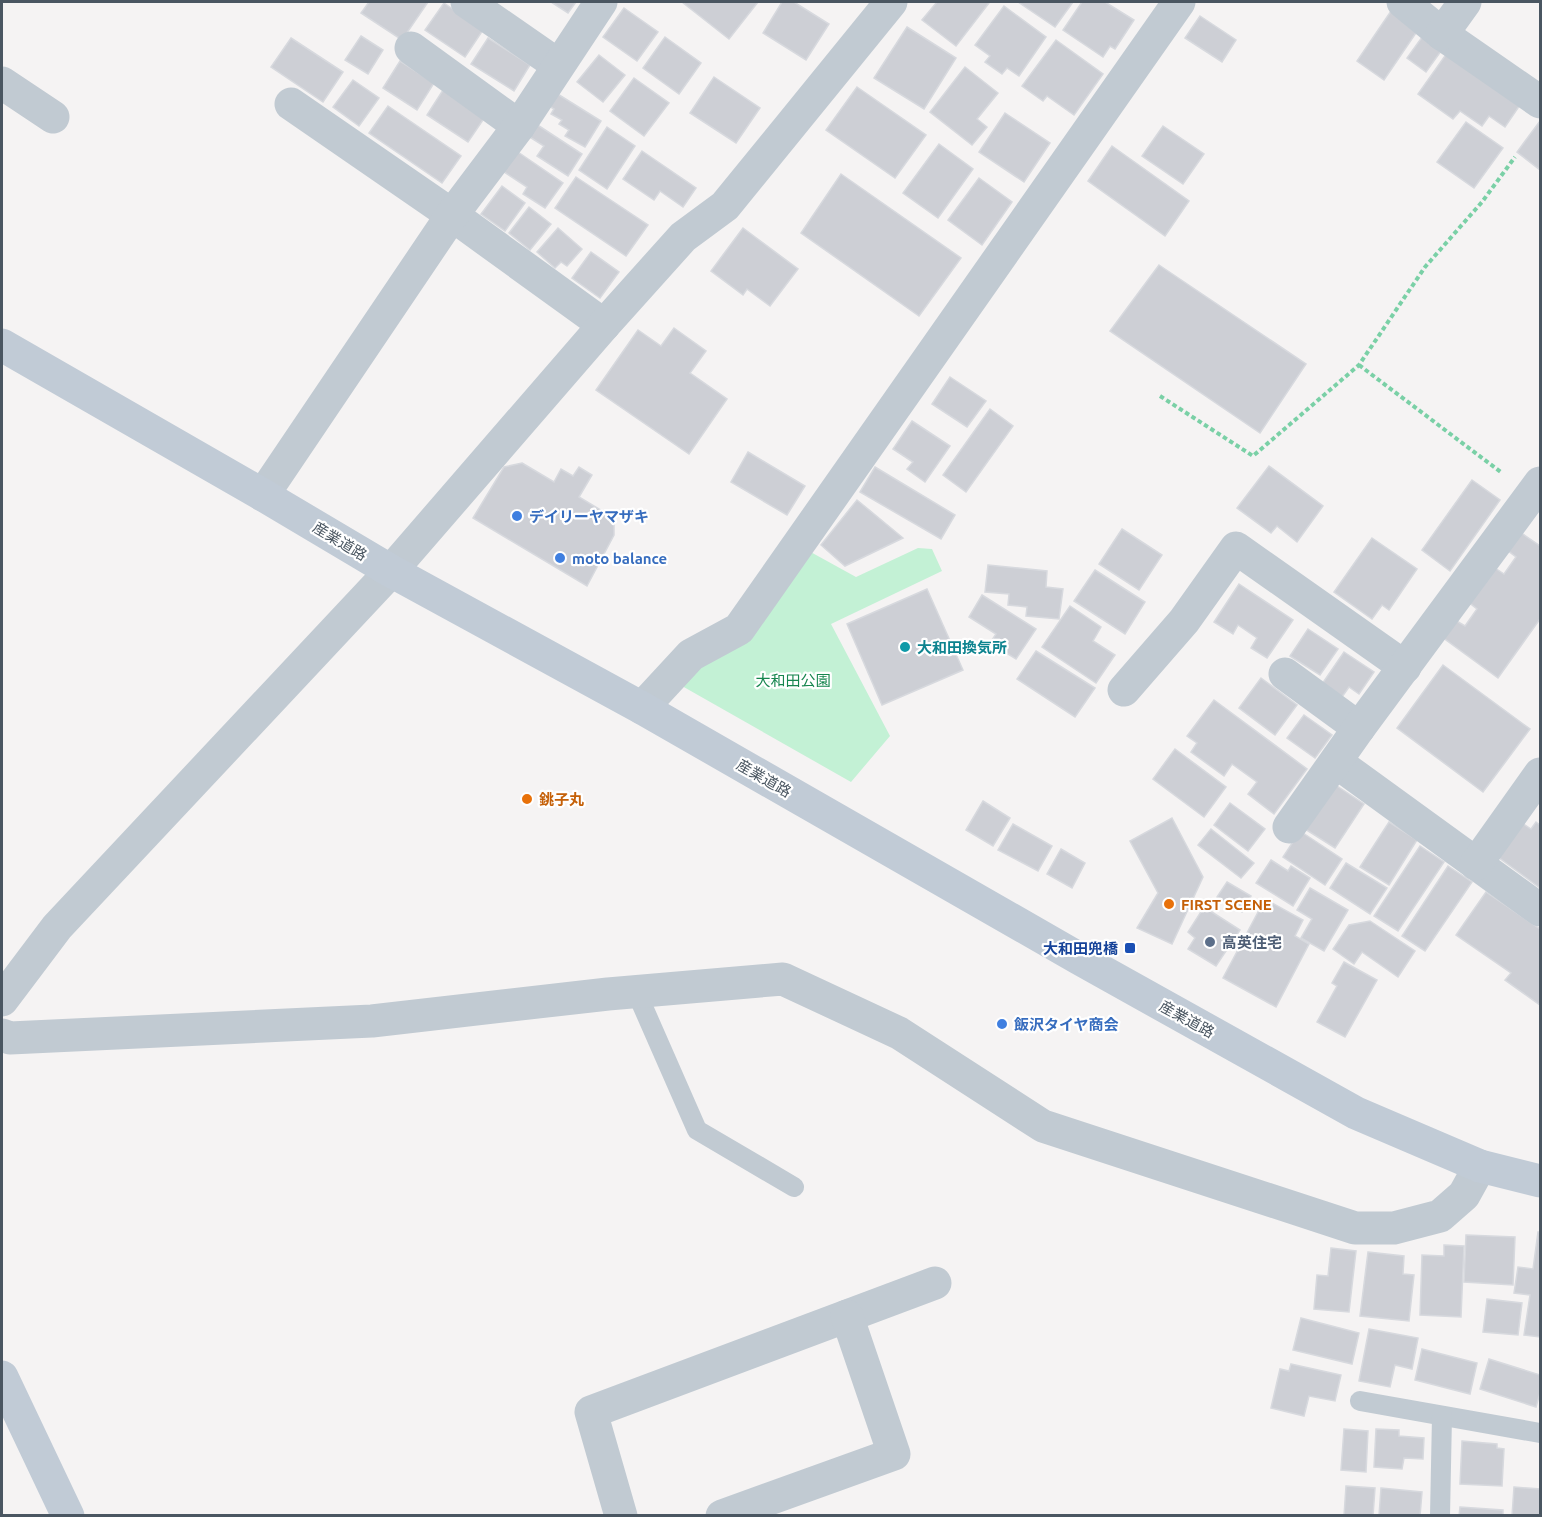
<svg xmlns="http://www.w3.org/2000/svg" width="1542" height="1517" viewBox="0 0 1542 1517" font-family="Ubuntu,'Noto Sans JP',sans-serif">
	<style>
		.green { fill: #c3f1d5 }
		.building { fill: #cdcfd5; stroke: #d7d9de; stroke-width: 1.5 }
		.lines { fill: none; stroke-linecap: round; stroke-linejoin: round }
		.path { stroke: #7ad0a6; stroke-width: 4; stroke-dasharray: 4.5 3; stroke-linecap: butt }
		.lane { stroke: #c1cad2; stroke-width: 20 }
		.street { stroke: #c1cad2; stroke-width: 33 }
		.secondary { stroke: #c1cbd6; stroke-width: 33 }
		.shop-dot { fill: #3f7fe0; stroke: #fff; stroke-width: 2 }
		.culture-dot { fill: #0f9aa8; stroke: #fff; stroke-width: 2 }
		.food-dot { fill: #e8710a; stroke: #fff; stroke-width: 2 }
		.service-dot { fill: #5c6f8a; stroke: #fff; stroke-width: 2 }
		.transit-dot { fill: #1a4fb4; stroke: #fff; stroke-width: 2 }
		.labels { text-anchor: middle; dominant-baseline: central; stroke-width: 4.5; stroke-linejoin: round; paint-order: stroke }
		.shop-label { font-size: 15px; font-weight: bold; fill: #366cbe; stroke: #fff; text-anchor: start }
		.street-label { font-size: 15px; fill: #4a5661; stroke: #fff }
		.culture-label { font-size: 15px; font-weight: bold; fill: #0d838f; stroke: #fff; text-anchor: start }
		.park-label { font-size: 15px; fill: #17864f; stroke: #fff }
		.food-label { font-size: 15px; font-weight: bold; fill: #c56008; stroke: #fff; text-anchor: start }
		.service-label { font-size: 15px; font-weight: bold; fill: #4e5e75; stroke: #fff; text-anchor: start }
		.transit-label { font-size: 15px; font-weight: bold; fill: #164399; stroke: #fff; text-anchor: end }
	</style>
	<rect width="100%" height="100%" fill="#f5f3f3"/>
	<polygon class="green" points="918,548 932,549 942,571 831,624 890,736 851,782 682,686 807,550 856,577"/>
	<g class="building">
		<polygon points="369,2 428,2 402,40 361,13"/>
		<polygon points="551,2 576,2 568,13"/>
		<polygon points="682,2 758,2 729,39"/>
		<polygon points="782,2 794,2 829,24 806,60 763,33"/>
		<polygon points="937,2 987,2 989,3 956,46 922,20"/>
		<polygon points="1018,2 1073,2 1055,27"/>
		<polygon points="1082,2 1105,2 1134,20 1115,49 1110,46 1103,57 1063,30"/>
		<polygon points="444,3 483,30 465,57 425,30"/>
		<polygon points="1004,6 1046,37 1019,76 1007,68 1002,74 985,62 990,56 975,45"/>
		<polygon points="624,8 658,32 637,61 603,37"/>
		<polygon points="1391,11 1418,30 1384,80 1357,61"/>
		<polygon points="1200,16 1236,40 1222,62 1185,38"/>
		<polygon points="907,27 956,58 924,109 874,78"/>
		<polygon points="1425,33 1444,47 1426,72 1407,58"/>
		<polygon points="361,36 383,50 368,74 345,60"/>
		<polygon points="665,37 701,63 679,94 643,68"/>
		<polygon points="291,38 343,72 323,102 271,67"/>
		<polygon points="488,38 530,65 514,91 471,64"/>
		<polygon points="1056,40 1103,74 1074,115 1047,96 1043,101 1022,86"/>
		<polygon points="1447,53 1520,105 1505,127 1489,116 1482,126 1460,111 1453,119 1418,94"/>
		<polygon points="599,55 625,75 603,102 577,82"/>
		<polygon points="400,61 434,83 417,110 383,88"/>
		<polygon points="965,67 998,93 977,119 987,127 972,145 930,112"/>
		<polygon points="714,77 760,108 736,143 690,113"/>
		<polygon points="634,78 669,103 644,136 610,111"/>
		<polygon points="353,80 379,98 359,126 333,107"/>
		<polygon points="857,87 926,135 895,178 826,130"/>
		<polygon points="443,90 485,117 468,142 427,115"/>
		<polygon points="556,93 601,121 585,147 565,136 569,130 559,124 562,120 551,114 554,109 549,106"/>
		<polygon points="388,106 461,156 442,183 369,133"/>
		<polygon points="1005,113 1050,143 1024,182 979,152"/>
		<polygon points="1540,121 1540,170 1517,152"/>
		<polygon points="1466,122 1503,148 1474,188 1437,162"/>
		<polygon points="536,124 582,154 568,176 537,156 544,146 528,136"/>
		<polygon points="1163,126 1204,154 1183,184 1142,156"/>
		<polygon points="607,127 635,146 607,189 579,170"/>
		<polygon points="939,144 973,169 938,218 903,193"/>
		<polygon points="1112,146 1189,201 1165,236 1088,181"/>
		<polygon points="515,150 563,183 545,208 523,194 527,187 501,170"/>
		<polygon points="642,151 696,188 683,207 660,191 654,200 623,179"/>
		<polygon points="841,174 961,258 919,316 801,233"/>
		<polygon points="576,177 648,225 626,256 555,208"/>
		<polygon points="979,178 1012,202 982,245 948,220"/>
		<polygon points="502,186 525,203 505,231 481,214"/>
		<polygon points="529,207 551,224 530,250 509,233"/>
		<polygon points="558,228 582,249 567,266 561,262 555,268 537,252"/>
		<polygon points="743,228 798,269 770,306 747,289 743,295 711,271"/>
		<polygon points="591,252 619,272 600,298 572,278"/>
		<polygon points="1159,265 1306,364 1260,433 1110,331"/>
		<polygon points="674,328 706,351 690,373 727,399 689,454 596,390 638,330 661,346"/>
		<polygon points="950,377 986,401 967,427 932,404"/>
		<polygon points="990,409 1013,426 966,492 943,475"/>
		<polygon points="912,421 950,446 925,482 907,469 913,462 893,449"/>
		<polygon points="748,452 805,486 787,515 731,482"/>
		<polygon points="522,463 554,482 561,469 573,476 579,467 592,475 579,497 614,518 614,535 587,586 473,518 504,467"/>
		<polygon points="1269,466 1323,506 1297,542 1277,526 1271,533 1237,508"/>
		<polygon points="875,467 955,515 941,539 860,492"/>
		<polygon points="1472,480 1500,500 1450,571 1422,550"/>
		<polygon points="857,500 903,538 845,566 821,545"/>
		<polygon points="1122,529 1162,555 1139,590 1099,564"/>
		<polygon points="1520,532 1540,546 1540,619 1498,678 1442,637 1455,620 1465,626 1477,609 1467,601 1492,566 1504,574 1516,557 1507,550"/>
		<polygon points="1372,538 1417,569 1389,610 1382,605 1372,619 1334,592"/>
		<polygon points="988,565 1047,571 1046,587 1063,589 1059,619 1026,616 1027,607 1008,605 1009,594 985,592"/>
		<polygon points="1095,570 1145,602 1125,634 1074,601"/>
		<polygon points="1239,584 1293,620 1267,658 1251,648 1257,638 1238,625 1233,634 1214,622"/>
		<polygon points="927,589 963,670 882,705 847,624"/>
		<polygon points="982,595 1036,629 1016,659 990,643 996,634 969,617"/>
		<polygon points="1070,606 1101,627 1093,641 1115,655 1096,683 1042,647"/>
		<polygon points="1308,629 1338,649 1320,675 1290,656"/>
		<polygon points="1036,651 1095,688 1075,717 1017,679"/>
		<polygon points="1344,652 1374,672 1359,694 1349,687 1342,697 1322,684"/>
		<polygon points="1443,665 1530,729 1483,792 1397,728"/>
		<polygon points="1261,678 1297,705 1275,735 1239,708"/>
		<polygon points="1214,700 1307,769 1274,814 1248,794 1257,782 1232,764 1224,776 1191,752 1197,743 1187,736"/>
		<polygon points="1304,715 1332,735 1315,758 1287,738"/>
		<polygon points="1175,749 1226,787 1204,817 1153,779"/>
		<polygon points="1334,784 1364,804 1335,848 1305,829"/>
		<polygon points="983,801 1010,818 993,846 966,830"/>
		<polygon points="1230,803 1265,829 1248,851 1214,825"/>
		<polygon points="1172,818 1203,877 1172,944 1137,928 1158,893 1130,841"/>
		<polygon points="1389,822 1417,840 1389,885 1360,867"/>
		<polygon points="1536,822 1540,825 1540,888 1498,857 1522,823 1531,829"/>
		<polygon points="1013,824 1052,846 1038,871 998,850"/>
		<polygon points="1211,829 1254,863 1241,878 1198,845"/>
		<polygon points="1300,831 1342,859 1325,885 1283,857"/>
		<polygon points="1420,846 1444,862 1398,931 1374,916"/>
		<polygon points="1061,849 1085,863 1072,888 1047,874"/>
		<polygon points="1271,860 1288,871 1291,866 1310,878 1293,906 1256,883"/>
		<polygon points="1346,863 1387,888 1370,914 1330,888"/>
		<polygon points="1448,866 1472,882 1425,951 1402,936"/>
		<polygon points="1227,882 1251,896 1242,912 1217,897"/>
		<polygon points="1310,888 1348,910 1324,951 1301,938 1312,919 1297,910"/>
		<polygon points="1486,892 1540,929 1540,1005 1505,980 1511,973 1456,935"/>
		<polygon points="1265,899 1303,920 1295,936 1309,944 1276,1007 1223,978"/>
		<polygon points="1204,907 1240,930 1216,966 1188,949 1195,938 1188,932"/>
		<polygon points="1370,921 1415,951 1398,977 1362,952 1354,964 1333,949 1349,925"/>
		<polygon points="1344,962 1377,980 1345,1037 1317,1022 1337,986 1332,983"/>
		<polygon points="1538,1232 1540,1232 1540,1337 1524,1335 1530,1295 1514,1293 1518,1267 1533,1269"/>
		<polygon points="1466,1235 1515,1237 1513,1285 1464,1282"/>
		<polygon points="1444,1245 1464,1246 1461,1317 1420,1315 1422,1255 1444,1256"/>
		<polygon points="1331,1248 1356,1251 1349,1312 1314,1309 1317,1275 1328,1276"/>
		<polygon points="1368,1252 1404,1256 1403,1274 1414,1275 1409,1321 1360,1316"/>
		<polygon points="1487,1299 1522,1303 1518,1335 1483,1332"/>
		<polygon points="1301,1318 1359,1333 1352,1364 1293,1350"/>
		<polygon points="1369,1329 1418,1338 1412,1369 1395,1365 1390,1387 1359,1381"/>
		<polygon points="1422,1349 1477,1363 1470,1394 1415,1380"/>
		<polygon points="1489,1359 1540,1375 1540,1393 1536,1407 1480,1389"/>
		<polygon points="1291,1364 1341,1375 1335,1401 1309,1396 1304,1416 1271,1408 1280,1369 1289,1371"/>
		<polygon points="1344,1429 1368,1431 1366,1472 1341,1470"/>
		<polygon points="1376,1429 1399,1430 1399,1436 1424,1438 1423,1459 1404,1458 1402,1469 1374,1467"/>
		<polygon points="1462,1441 1497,1444 1497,1448 1504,1449 1502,1486 1460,1484"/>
		<polygon points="1346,1486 1375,1488 1373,1516 1344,1516"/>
		<polygon points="1514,1487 1540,1489 1540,1516 1512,1516"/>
		<polygon points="1381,1488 1422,1492 1420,1516 1379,1516"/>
		<polygon points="1460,1507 1503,1510 1503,1516 1459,1516"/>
	</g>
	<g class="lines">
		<g class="path">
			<polyline points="1359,365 1502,473"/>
			<polyline points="1160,396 1253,456 1359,365 1425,267 1482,202 1515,157"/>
		</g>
		<g class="lane">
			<polyline points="636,991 697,1130 794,1187"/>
			<polyline points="1360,1401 1540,1433"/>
			<polyline points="1440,1516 1442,1416"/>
		</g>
		<g class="street">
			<polyline points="467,2 558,65"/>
			<polyline points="1403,2 1442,34 1540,102"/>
			<polyline points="1442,34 1465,2"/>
			<polyline points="411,48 519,126"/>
			<polyline points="2,83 53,117"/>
			<polyline points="291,104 452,215 604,325"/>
			<polyline points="263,495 452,215 519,126 601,2"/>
			<polyline points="1285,674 1359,728"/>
			<polyline points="1124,690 1184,621 1236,548 1405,667"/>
			<polyline points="642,708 691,655 739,629 1179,2"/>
			<polyline points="1336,762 1540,910"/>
			<polyline points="1289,827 1359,728 1540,483"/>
			<polyline points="1476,864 1540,774"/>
			<polyline points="2,1000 57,927 391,571 604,325 683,237 725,206 891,2"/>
			<polyline points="2,1035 10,1038 372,1021 608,994 783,979 899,1033 1043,1126 1355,1228 1394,1228 1440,1216 1464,1195 1480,1166"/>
			<polyline points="621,1516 591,1412 935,1283"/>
			<polyline points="722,1516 894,1454 847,1316"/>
		</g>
		<g class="secondary">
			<polyline points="2,345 263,495 391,571 642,708 1080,959 1356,1113 1480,1166 1540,1181"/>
			<polyline points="2,1377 68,1516"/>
		</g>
	</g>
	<g class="shop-dot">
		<circle cx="517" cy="516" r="6"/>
		<circle cx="560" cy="558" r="6"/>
		<circle cx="1002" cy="1024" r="6"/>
	</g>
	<circle class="culture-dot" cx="905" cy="647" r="6"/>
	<g class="food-dot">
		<circle cx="527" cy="799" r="6"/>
		<circle cx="1169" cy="904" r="6"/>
	</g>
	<circle class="service-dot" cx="1210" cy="942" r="6"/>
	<rect class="transit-dot" x="1124" y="942" width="12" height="12" rx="3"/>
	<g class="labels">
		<g class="shop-label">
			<text x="529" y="516">デイリーヤマザキ</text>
			<text x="572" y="558">moto balance</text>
			<text x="1014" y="1024">飯沢タイヤ商会</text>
		</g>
		<g class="street-label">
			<text transform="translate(340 541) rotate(31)">産業道路</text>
			<text transform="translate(764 778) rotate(30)">産業道路</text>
			<text transform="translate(1187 1019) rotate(29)">産業道路</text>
		</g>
		<g class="culture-label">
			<text x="917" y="647">大和田換気所</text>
		</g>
		<g class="park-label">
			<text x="793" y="680">大和田公園</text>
		</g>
		<g class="food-label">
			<text x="539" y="799">銚子丸</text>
			<text x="1181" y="904">FIRST SCENE</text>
		</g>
		<g class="service-label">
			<text x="1222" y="942">高英住宅</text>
		</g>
		<g class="transit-label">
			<text x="1118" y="948">大和田兜橋</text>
		</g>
	</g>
	<rect width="1542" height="1517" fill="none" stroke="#4a5661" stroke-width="6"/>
</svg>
